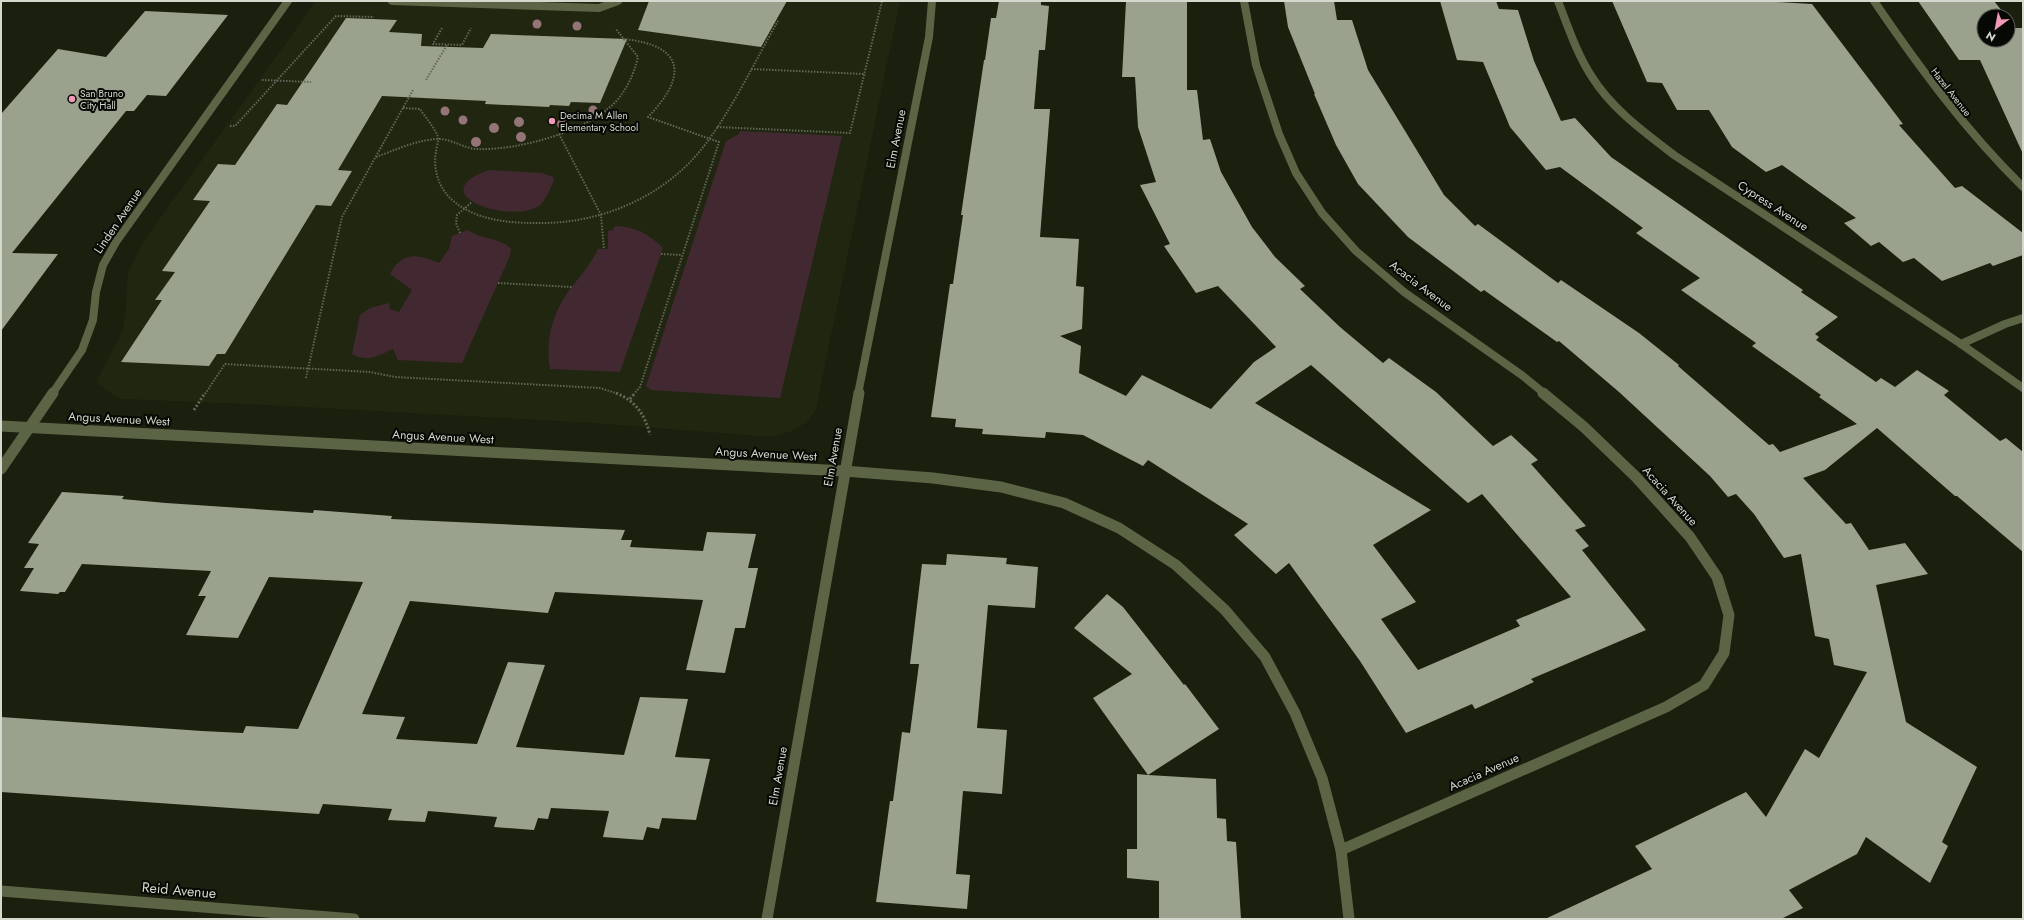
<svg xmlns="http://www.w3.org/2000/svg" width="2024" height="920" viewBox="0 0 2024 920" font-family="Jost,sans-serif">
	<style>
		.built { fill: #20260f }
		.green { fill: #422931 }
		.building { fill: #9aa18c; fill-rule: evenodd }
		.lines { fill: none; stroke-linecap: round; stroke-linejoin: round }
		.path-far1 { stroke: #636759; stroke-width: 2; stroke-dasharray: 1.5 1.5; stroke-linecap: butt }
		.path { stroke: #636759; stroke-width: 3; stroke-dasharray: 2 2; stroke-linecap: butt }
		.minor-far1 { stroke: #5b6546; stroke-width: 8 }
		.minor { stroke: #5b6546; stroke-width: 11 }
		.tree { fill: #957477 }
		.poi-dot { fill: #f09ab7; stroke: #060803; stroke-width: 1.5 }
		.labels { text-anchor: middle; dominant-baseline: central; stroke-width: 4; stroke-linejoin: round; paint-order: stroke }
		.far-street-label { font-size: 10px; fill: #d4d8cd; stroke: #060803 }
		.far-poi-label { font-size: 10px; fill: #d4d8cd; stroke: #060803; text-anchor: start }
		.street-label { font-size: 12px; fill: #d4d8cd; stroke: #060803 }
		.near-street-label { font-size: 14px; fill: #d4d8cd; stroke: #060803 }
	</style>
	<rect width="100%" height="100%" fill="#1a1f0e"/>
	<polygon class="built" points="316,1 900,1 816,409 806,423 790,432 770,437 593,423 267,405 122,399 114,396 96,382 119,338 123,327 126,307 127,279 130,268 143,242"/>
	<g class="green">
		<polygon points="740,131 842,136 780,398 651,390 646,386 726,141 739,134"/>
		<path d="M489 170 542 173 553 177 554 181C550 188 546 200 540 205 512 226 419 194 489 170Z"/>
		<path d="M615 226C635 227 648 233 663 248L620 372 550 369C545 341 552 315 568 292 579 277 590 266 598 249H608V231L613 230Z"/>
		<path d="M468 230C481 240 500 237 511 249L510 256 462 363 398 360 393 349C377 356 369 363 352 354L360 315 370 308 389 303 390 309 399 312 412 290 390 274C402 251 418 254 439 263L449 249 452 236Z"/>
	</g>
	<g class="building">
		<polygon points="649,1 787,1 761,47 638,30"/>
		<path d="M999 1H1041V5L1049 6 1045 50H1039L1034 109H1050L1040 237 1079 239 1076 286 1084 287 1082 329 1060 336 1081 346 1079 373 1126 396 1142 375 1211 409 1254 362 1276 347 1218 286 1196 293 1164 246 1170 244 1140 185 1156 182 1138 127 1135 77H1122L1126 1H1187V90H1197L1203 140 1210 139 1221 172 1252 227 1275 257 1305 286 1300 289 1340 327 1383 363 1389 358 1436 392 1493 446 1511 435 1538 460 1531 464 1586 526 1575 530 1589 546 1582 550 1646 630 1531 679 1534 682 1475 709 1472 704 1406 733 1360 661 1289 563 1276 574 1234 535 1248 524 1148 460 1143 466 1083 435 1046 432 1045 438 982 434 983 429 955 427 956 419 931 417 950 284H953L963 215H961L984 60H985L991 18H996ZM1311 365 1468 503 1482 494 1571 597 1516 620 1520 626 1418 670 1381 619 1416 602 1373 545 1431 510 1255 403Z"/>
		<polygon points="1284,1 1334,1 1337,20 1352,20 1368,70 1444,195 1475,226 1478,224 1558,283 1561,280 1639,333 1679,365 1678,366 1769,445 1773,444 1780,452 1857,424 1819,397 1821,395 1752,346 1756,343 1681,290 1700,278 1636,233 1643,228 1560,167 1546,170 1510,127 1483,62 1457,60 1440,1 1496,1 1499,9 1518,10 1534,61 1561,121 1575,118 1611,157 1803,290 1801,292 1838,317 1815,334 1819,337 1816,340 1876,382 1881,378 1895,387 1917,370 1949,391 1944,395 2000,441 2006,438 2023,452 2023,552 1957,496 1955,496 1877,428 1825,470 1803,478 1846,524 1851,523 1869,550 1905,543 1928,574 1876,585 1906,722 1977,767 1942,842 1948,846 1930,883 1866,837 1857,854 1789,890 1803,908 1781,919 1545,919 1652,869 1635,846 1746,792 1766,817 1805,749 1819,758 1867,672 1834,665 1829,639 1815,636 1801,554 1784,558 1754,514 1736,494 1728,497 1710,476 1619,392 1559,341 1557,342 1484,290 1481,292 1408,237 1358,184 1336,145 1314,94 1315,94 1288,27"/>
		<polygon points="1612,1 1758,1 1812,4 1903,124 1899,125 1955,188 1962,186 2023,233 2023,255 1993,266 1990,263 1942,281 1914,258 1903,262 1879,242 1871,246 1844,223 1856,218 1782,165 1766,172 1732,147 1709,110 1677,110 1662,83 1647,82"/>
		<polygon points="1918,1 1994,1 2006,16 1984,16 1984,40 2008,40 2008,19 2014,28 2023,28 2023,154 1980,60 1959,60"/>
		<polygon points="145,11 228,15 166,96 147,95 134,111 126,111 12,253 58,254 1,331 1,114 58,49 106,57"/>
		<polygon points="346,18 397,20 389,32 422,34 421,46 483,48 491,34 627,39 600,103 571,102 569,106 550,105 549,107 485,104 486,101 382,96 338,170 352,171 331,206 316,205 225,354 217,354 209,366 121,362 162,300 155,300 175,272 162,271 210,201 193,200 218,164 235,165 277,104 287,105"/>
		<polygon points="62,492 124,496 122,499 166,503 313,513 314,510 392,516 391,519 625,530 621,540 632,540 630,547 703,551 707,532 756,534 748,568 758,568 745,628 735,628 725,673 686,670 703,600 555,592 548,613 410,601 362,714 405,717 396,739 477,744 508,662 545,665 516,747 624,755 640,697 688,699 675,757 710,759 696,820 662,818 659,829 647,827 643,840 603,837 609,811 551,808 548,819 538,818 534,830 494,827 497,817 428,811 425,822 388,820 392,809 323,804 319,814 1,792 1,717 202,731 243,733 246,726 298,729 363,582 269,577 238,638 186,635 206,596 198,596 211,571 82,564 65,592 60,592 58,594 20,591 34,568 24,568 39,544 28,543"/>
		<polygon points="947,554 1007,558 1006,564 1038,567 1035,608 988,605 977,728 1007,730 1002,794 963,791 956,874 970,875 967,909 876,902 890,801 893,801 902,732 910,733 919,664 910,664 922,564 946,565"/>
		<polygon points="1107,594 1123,607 1184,685 1185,684 1219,729 1148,775 1216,779 1217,818 1226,819 1227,841 1236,842 1241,919 1159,919 1159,881 1127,878 1127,849 1137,849 1137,774 1148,775 1093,698 1132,674 1074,628"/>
	</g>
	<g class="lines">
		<g class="path-far1">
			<polyline points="442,28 433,44 462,45 471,28"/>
			<path d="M623 39C685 45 688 76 648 117L719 142 640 387 634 394"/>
			<polyline points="751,69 864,74"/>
			<polyline points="262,80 311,82"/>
			<polyline points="426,80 447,45"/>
			<path d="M403 108 420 109C425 117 435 128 438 137 439 141 436 148 436 152 433 168 438 185 449 197 471 219 505 223 534 223 598 225 664 198 704 146 732 110 755 61 778 21"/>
			<polyline points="230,126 235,126 336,16 374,17"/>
			<polyline points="717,127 850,133 882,1"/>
			<polyline points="559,134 601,215 604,249"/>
			<path d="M376 157C395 150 417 140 437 139 450 138 463 148 476 149 517 151 592 131 619 98 629 85 634 73 638 57L616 29"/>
			<polyline points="460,233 456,223 457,215 472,202"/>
			<polyline points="661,254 682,255"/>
			<polyline points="498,283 572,287"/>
			<polyline points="306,378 342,217 413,90"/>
			<polyline points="205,394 225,364 370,372 395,377 600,388 619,394"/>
		</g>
		<g class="path">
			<path d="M616 393C636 401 645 415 650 435"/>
			<polyline points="630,399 635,393"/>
			<polyline points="194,410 205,393"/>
		</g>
		<g class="minor-far1">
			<polyline points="392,1 599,8 618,1"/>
			<polyline points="1244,1 1256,65 1279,134 1296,173 1322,213 1356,251 1404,292 1523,376 1545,394"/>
			<path d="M1558 1C1568 27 1577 54 1592 77 1612 109 1644 132 1674 155L1961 344 2023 388"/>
			<path d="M1874 1C1919 67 1966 131 2023 187"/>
			<polyline points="1961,344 2005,324 2023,318"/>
			<polyline points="52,394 82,350 93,320 96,292 103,265 116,242 288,1"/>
			<polyline points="858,394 929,37 932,1"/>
		</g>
		<g class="minor">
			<polyline points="1,426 844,471 933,478 1001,487 1064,503 1119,528 1176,565 1225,610 1265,657 1295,713 1322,778 1341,850"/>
			<polyline points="1,469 53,393"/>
			<polyline points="1,891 354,919"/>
			<polyline points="767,919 859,393"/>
			<polyline points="1349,919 1341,850 1666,707 1704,685 1724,653 1729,615 1717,577 1690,537 1636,477 1584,427 1543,393"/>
		</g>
	</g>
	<g class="tree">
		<circle cx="537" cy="24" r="4.5"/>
		<circle cx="577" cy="26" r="4.5"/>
		<circle cx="593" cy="110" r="4.5"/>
		<circle cx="445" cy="111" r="4.5"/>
		<circle cx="463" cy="120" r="4.5"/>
		<circle cx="519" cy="122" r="5"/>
		<circle cx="562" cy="124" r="5"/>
		<circle cx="494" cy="128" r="5"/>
		<circle cx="521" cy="137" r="5"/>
		<circle cx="476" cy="142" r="5"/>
	</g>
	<g class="poi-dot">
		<circle cx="72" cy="99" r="4"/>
		<circle cx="552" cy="121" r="4"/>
	</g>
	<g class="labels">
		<g class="far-street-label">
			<text transform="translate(1951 92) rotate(52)">Hazel Avenue</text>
		</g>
		<g class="far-poi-label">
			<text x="80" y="93">San Bruno<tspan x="80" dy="12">City Hall</tspan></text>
			<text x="560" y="115">Decima M Allen<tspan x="560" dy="12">Elementary School</tspan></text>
		</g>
		<g class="street-label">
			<text transform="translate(896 139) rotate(-79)">Elm Avenue</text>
			<text transform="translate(1773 206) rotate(33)">Cypress Avenue</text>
			<text transform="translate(118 221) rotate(-56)">Linden Avenue</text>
			<text transform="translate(1421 286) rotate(37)">Acacia Avenue</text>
			<text transform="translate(119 419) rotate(3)">Angus Avenue West</text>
			<text transform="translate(443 437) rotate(3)">Angus Avenue West</text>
			<text transform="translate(766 454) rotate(3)">Angus Avenue West</text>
			<text transform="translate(833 457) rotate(-80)">Elm Avenue</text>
			<text transform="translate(1670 496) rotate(48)">Acacia Avenue</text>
			<text transform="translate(1484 772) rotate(-24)">Acacia Avenue</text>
			<text transform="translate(778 776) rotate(-80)">Elm Avenue</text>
		</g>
		<g class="near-street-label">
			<text transform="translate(179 890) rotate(5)">Reid Avenue</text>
		</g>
	</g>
	<rect width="2024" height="920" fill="none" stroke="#d4d8cd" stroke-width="4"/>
	<g transform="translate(1996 28) rotate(212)"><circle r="19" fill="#060803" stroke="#585b54"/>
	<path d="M0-3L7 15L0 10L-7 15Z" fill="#f09ab7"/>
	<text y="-6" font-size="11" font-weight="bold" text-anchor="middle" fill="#d4d8cd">N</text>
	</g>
</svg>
